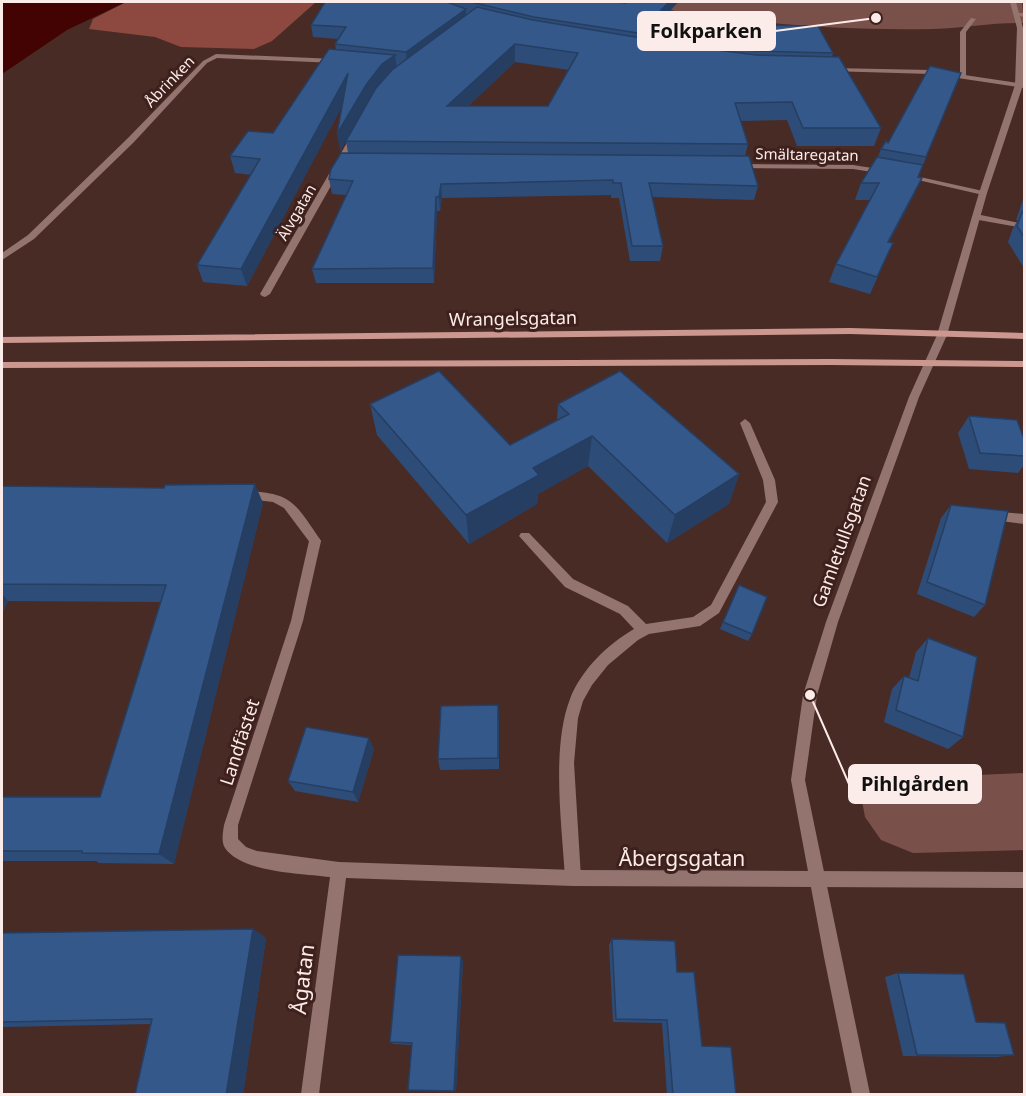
<svg xmlns="http://www.w3.org/2000/svg" width="1026" height="1096" viewBox="0 0 1026 1096" font-family="'Noto Sans',sans-serif">
	<style>
		.green { fill: #7a504a }
		.forest { fill: #8d4940 }
		.water { fill: #420302 }
		.lines { fill: none; stroke-linecap: round; stroke-linejoin: round }
		.service { fill: #94746f; fill-rule: evenodd }
		.minor { fill: #94746f; fill-rule: evenodd }
		.tertiary { fill: #94746f; fill-rule: evenodd }
		.secondary { fill: #cb978f; fill-rule: evenodd }
		.wall { fill: #2e4c78; fill-rule: evenodd }
		.shaded-wall { fill: #253e61 }
		.building { fill: #35588b; stroke: #253e61; stroke-width: 1.5; fill-rule: evenodd }
		.labels { text-anchor: middle; dominant-baseline: central; stroke-width: 6; stroke-linejoin: round; paint-order: stroke }
		.far-street-label { font-size: 15px; fill: #fcece9; stroke: #3e211d }
		.street-label { font-size: 18px; fill: #fcece9; stroke: #3e211d }
		.near-street-label { font-size: 21px; fill: #fcece9; stroke: #3e211d }
		.leader { fill: none; stroke: #fcece9; stroke-width: 2 }
		.callout-dot { fill: #fcece9; stroke: #3e211d; stroke-width: 2 }
		.callout { fill: #fcece9; stroke: #fcece9; stroke-width: 2 }
		.callout-label { font-size: 20px; text-anchor: middle; font-weight: bold; fill: #111 }
	</style>
	<rect width="100%" height="100%" fill="#492b26"/>
	<g class="green">
		<path d="M624 2H1022L1024 23C994 22 964 28 933 29 830 31 725 22 624 2Z"/>
		<polygon points="1024,773 1024,850 913,853 881,840 865,817 858,780"/>
	</g>
	<polygon class="forest" points="126,2 316,2 272,41 254,49 181,47 155,37 89,29 93,19"/>
	<polygon class="water" points="2,2 126,2 67,30 2,74"/>
	<g class="lines">
		<g class="service">
			<polygon points="971,18 976,19 966,32 966,76 963,78 960,76 960,32"/>
			<polygon points="976,214 1024,224 1024,228 973,219 972,217"/>
			<path d="M745 419 750 423 775 480 778 502 719 613 700 626 649 634 638 640 608 665 592 685 583 701 578 718 574 763 581 878 578 883 573 886 568 883 565 878C562 826 551 748 570 699 581 670 608 644 634 629L620 614 565 587 519 536 521 533H529L573 579 628 606 646 624 693 617 711 605 766 502 763 480 740 423Z"/>
			<path d="M245 491C291 493 294 501 319 538L321 541 319 544H311L284 508 273 502 241 498 239 495Z"/>
		</g>
		<g class="minor">
			<polygon points="1016,13 1024,13 1024,17 1016,15"/>
			<polygon points="216,54 336,59 339,61 336,63 217,58 207,63 134,142 34,239 2,260 2,253 28,235 128,138 203,61"/>
			<polygon points="831,68 931,70 1024,84 1024,88 931,74 829,71 828,70"/>
			<polygon points="352,134 359,136 270,294 265,297 262,296 260,294"/>
			<polygon points="735,164 853,165 885,170 889,172 885,174 853,169 738,168 734,166"/>
			<polygon points="902,173 983,191 987,193 983,195 905,177 902,177"/>
			<polygon points="990,511 1024,514 1024,524 986,519 984,516 986,513"/>
			<path d="M315 536 319 538 321 541 303 621 238 825V839L246 847 257 851 339 862 573 870 1024 872V888L573 886 346 878 319 1094H301L330 877C302 873 242 873 225 848 221 842 223 832 224 825L291 621 309 541 311 538Z"/>
		</g>
		<polygon class="tertiary" points="1010,2 1016,2 1023,28 1023,85 987,193 947,335 919,397 838,622 817,695 805,780 870,1094 852,1094 824,957 791,780 803,695 826,622 909,397 937,335 979,193 1015,85 1017,28"/>
		<g class="secondary">
			<polygon points="850,328 1024,333 1024,339 850,334 2,343 2,337"/>
			<polygon points="831,359 1024,361 1024,367 831,365 2,368 2,362"/>
		</g>
	</g>
	<g class="wall">
		<path d="M325 2H617L626 3 628 2H678L670 11 743 25 833 53 832 57 881 128 874 146H797L787 120 740 121 748 144 745 156 758 186 754 200 652 197 663 246 660 261H630L619 198H611V195L442 198 440 211H437L434 283H316L312 269 346 195 332 194 329 179 348 153 346 141 368 102 340 151 342 106 247 286 203 282 197 265 251 175 235 173 230 156 273 133 336 49 335 44 338 39 313 37 311 25ZM515 62 569 70 548 106H468Z"/>
		<polygon points="961,73 918,177 914,195 889,242 893,243 870,294 829,282 836,264 870,200 855,200 861,183 878,157 881,149"/>
		<polygon points="1024,197 1024,268 1008,242 1013,228 1018,220 1016,220"/>
		<polygon points="370,404 510,445 557,421 558,404 739,474 729,504 667,543 588,466 538,494 537,504 469,544 377,435"/>
		<polygon points="969,416 1024,439 1024,465 1018,473 969,469 958,433"/>
		<polygon points="2,486 263,503 174,864 99,863 96,861 2,861 2,797 100,797 161,602 8,601 2,614"/>
		<polygon points="951,505 985,605 974,617 917,594 941,518"/>
		<polygon points="739,585 752,634 748,641 720,629"/>
		<polygon points="928,638 963,737 948,749 884,722 892,689 904,676 909,678 916,652"/>
		<polygon points="499,717 499,769 440,770 438,759"/>
		<polygon points="374,749 358,802 295,791 288,781"/>
		<polygon points="253,929 266,938 243,1095 135,1095 150,1024 2,1027 2,933"/>
		<polygon points="612,939 677,972 702,1046 736,1095 667,1095 662,1023 613,1022 609,945"/>
		<polygon points="463,961 456,1091 411,1090 412,1045 394,1044 390,1042"/>
		<polygon points="898,973 976,1022 1014,1055 997,1057 903,1056 885,977"/>
	</g>
	<g class="shaded-wall">
		<polygon points="669,2 678,2 660,22 661,10"/>
		<polygon points="466,9 466,21 407,65 406,52"/>
		<polygon points="515,44 515,62 449,124 447,106"/>
		<polygon points="395,55 397,72 368,102 340,151 337,134 366,85 382,64"/>
		<polygon points="348,73 351,89 247,286 241,269"/>
		<polygon points="922,178 914,195 880,259 888,242"/>
		<polygon points="441,184 442,198 440,211 439,197"/>
		<polygon points="436,197 437,211 434,283 433,268"/>
		<polygon points="592,436 588,466 538,494 537,504 469,544 466,515 533,468"/>
		<polygon points="739,474 729,504 667,543 675,515"/>
		<polygon points="255,484 263,503 174,864 159,854"/>
		<polygon points="2,594 8,601 2,614"/>
		<polygon points="369,738 374,749 358,802 353,792"/>
		<polygon points="253,929 266,938 243,1095 226,1095"/>
		<polygon points="461,956 463,961 456,1091 454,1091"/>
	</g>
	<g class="building">
		<polygon points="325,2 447,2 466,9 406,52 335,44 346,27 311,25"/>
		<polygon points="471,2 617,2 626,3 628,2 669,2 661,10 744,20 743,25 818,26 833,53 755,51 534,17"/>
		<path d="M477 7 533 20 701 48 756 55 839 57 881 128H803L792 102 735 103 748 144 346 141 376 88 392 70ZM515 44 578 53 548 106H447Z"/>
		<polygon points="329,49 395,55 382,64 366,85 337,134 348,73 241,269 197,265 260,159 230,156 248,131 273,133"/>
		<polygon points="930,66 961,73 926,157 881,149 886,141 888,143"/>
		<polygon points="341,153 749,156 758,186 649,183 663,246 632,246 621,183 613,183 613,180 441,184 439,197 436,197 433,268 312,269 353,181 329,179 331,169"/>
		<polygon points="877,157 923,165 918,177 922,178 888,242 893,243 877,277 836,264 879,183 861,183"/>
		<polygon points="1022,212 1024,213 1024,237 1017,226"/>
		<polygon points="439,371 510,445 569,414 558,404 620,371 739,474 675,515 592,436 533,468 539,475 466,515 370,404"/>
		<polygon points="969,416 1017,420 1024,439 1024,456 980,453"/>
		<polygon points="255,484 159,854 82,853 82,851 2,851 2,797 100,797 166,585 2,584 2,486 164,488 165,485"/>
		<polygon points="951,505 1008,511 985,605 927,582"/>
		<polygon points="739,585 767,597 752,634 723,622"/>
		<polygon points="928,638 977,657 963,737 896,710 904,676 918,681"/>
		<polygon points="498,705 498,758 438,759 441,706"/>
		<polygon points="306,727 369,738 353,792 288,781"/>
		<polygon points="253,929 226,1095 135,1095 152,1019 2,1022 2,933"/>
		<polygon points="612,939 675,941 677,972 694,972 702,1046 731,1047 736,1095 673,1095 667,1020 616,1019"/>
		<polygon points="398,955 461,956 454,1091 408,1090 412,1043 390,1042"/>
		<polygon points="898,973 964,974 976,1022 1005,1023 1014,1055 917,1055"/>
	</g>
	<g class="labels">
		<g class="far-street-label">
			<text transform="translate(169 81) rotate(-46)">Åbrinken</text>
			<text transform="translate(807 154) rotate(1)">Smältaregatan</text>
			<text transform="translate(296 212) rotate(-60)">Älvgatan</text>
		</g>
		<g class="street-label">
			<text transform="translate(513 318) rotate(-1)">Wrangelsgatan</text>
			<text transform="translate(841 541) rotate(-70)">Gamletullsgatan</text>
			<text transform="translate(239 742) rotate(-72)">Landfästet</text>
		</g>
		<g class="near-street-label">
			<text x="682" y="858">Åbergsgatan</text>
			<text transform="translate(302 979) rotate(-83)">Ågatan</text>
		</g>
	</g>
	<path class="leader" d="M876 18L775 31M810 695L849 784"/>
	<g class="callout-dot">
		<circle cx="876" cy="18" r="6"/>
		<circle cx="810" cy="695" r="6"/>
	</g>
	<g class="callout">
		<rect x="638" y="12" width="137" height="38" rx="6"/>
		<rect x="849" y="765" width="132" height="38" rx="6"/>
	</g>
	<g class="callout-label">
		<text x="706" y="38">Folkparken</text>
		<text x="915" y="791">Pihlgården</text>
	</g>
	<rect width="1026" height="1096" fill="none" stroke="#fcece9" stroke-width="6"/>
</svg>
